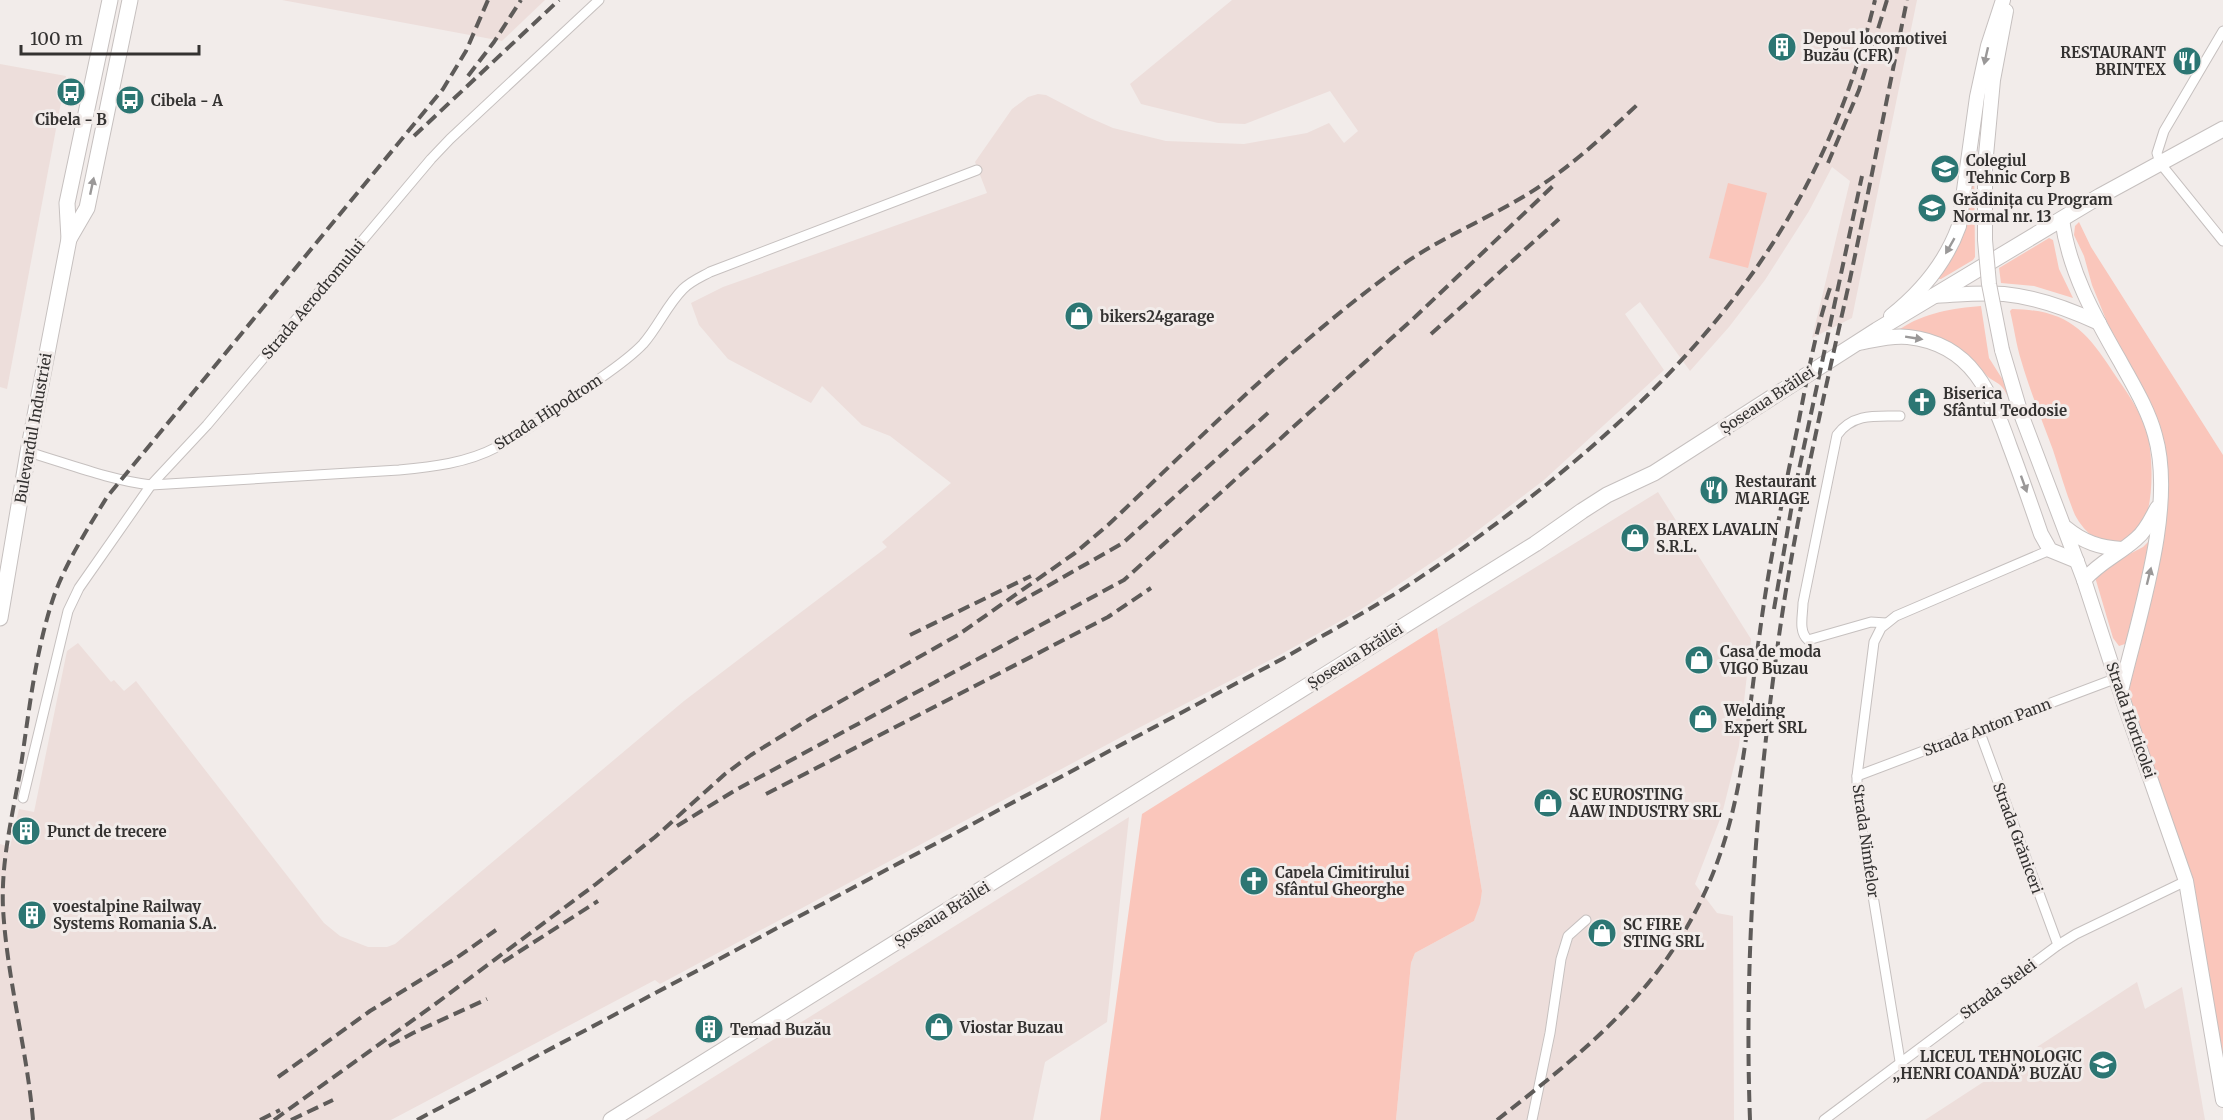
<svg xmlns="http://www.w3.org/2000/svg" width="2223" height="1120" viewBox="0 0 2223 1120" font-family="Merriweather,serif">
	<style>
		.built { fill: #eddedb }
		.green { fill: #fac6bb }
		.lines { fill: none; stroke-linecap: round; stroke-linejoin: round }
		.minor-casing { stroke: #c6c0bf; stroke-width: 11 }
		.secondary-casing { stroke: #c6c0bf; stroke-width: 16 }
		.primary-casing { stroke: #c6c0bf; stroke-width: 17 }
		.minor { stroke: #fff; stroke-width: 9 }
		.secondary { stroke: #fff; stroke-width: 14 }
		.primary { stroke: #fff; stroke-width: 15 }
		.rail { stroke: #5e5b59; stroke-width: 4; stroke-dasharray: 12 6; stroke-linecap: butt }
		.secondary-bridge-casing { stroke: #c6c0bf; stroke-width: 16; stroke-linecap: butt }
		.secondary-bridge { stroke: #fff; stroke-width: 14 }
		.oneway { fill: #9a9898 }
		.labels { text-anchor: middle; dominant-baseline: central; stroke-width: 6; stroke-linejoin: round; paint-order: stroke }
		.poi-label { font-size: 15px; font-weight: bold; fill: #343231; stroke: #f2ecea; text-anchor: start }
		.street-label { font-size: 15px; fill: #343231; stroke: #f2ecea }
	</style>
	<rect width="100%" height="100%" fill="#f2ecea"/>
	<g class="built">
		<polygon points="282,0 545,0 502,41"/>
		<polygon points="1232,0 1917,0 1852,318 1812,338 1850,181 1832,167 1809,211 1765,280 1729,327 1690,371 1640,302 1625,314 1664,370 1544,480 1464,541 1360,610 1278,656 1125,735 660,984 655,980 391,1120 0,1120 0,844 10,847 19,809 34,812 67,651 78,643 111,682 114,680 124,691 136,681 324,923 340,936 368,947 387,947 395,944 684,701 887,547 882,542 951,483 890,436 862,425 822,386 811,403 728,359 699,325 691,303 723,287 987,193 975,162 1012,109 1028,97 1038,94 1046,95 1088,117 1113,128 1166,141 1244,144 1307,133 1329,123 1344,143 1358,131 1330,91 1245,124 1218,123 1141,104 1130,84"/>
		<polygon points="0,64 66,76 7,389 0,387"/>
		<polygon points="1658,492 1751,639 1739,746 1722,814 1695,884 1717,913 1733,916 1734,1120 1396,1120 1411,963 1415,953 1474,921 1482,891 1437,628"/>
		<polygon points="1129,817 1107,1022 1045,1062 1033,1120 645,1120"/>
		<polygon points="2137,982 2145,1009 2182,987 2205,1120 1925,1120"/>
	</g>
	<g class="green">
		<polygon points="1974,151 1975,257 1973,260 1941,279 1936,279 1942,269"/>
		<polygon points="1728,183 1767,193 1748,268 1709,258"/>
		<polygon points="2079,222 2091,247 2223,455 2223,1069 2186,881 2125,706 2152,562 2160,467 2131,381 2092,285 2084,256 2074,235 2075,226"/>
		<polygon points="2049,238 2053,240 2059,269 2073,298 2034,286 2001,283 1999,268"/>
		<path d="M1981 306 1989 358 2008 388 2018 425C2013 414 2010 396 2002 387 1998 382 1991 380 1987 376 1959 345 1941 336 1900 329 1924 313 1953 308 1981 306Z"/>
		<path d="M2012 309C2067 310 2085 329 2113 372 2126 391 2140 410 2147 432 2154 457 2159 551 2113 542 2108 541 2101 541 2096 539 2088 534 2079 523 2075 515 2066 494 2060 471 2053 450 2042 420 2030 391 2021 360 2016 344 2014 327 2010 311Z"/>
		<polygon points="2150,540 2151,547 2127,639 2125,644 2119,646 2113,638 2095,577 2118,560 2143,547"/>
		<polygon points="1437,628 1482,891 1480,904 1474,921 1415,953 1411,963 1396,1120 1100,1120 1142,814"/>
	</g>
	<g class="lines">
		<g class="minor-casing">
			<g id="minor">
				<polyline points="2223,31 2164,131 2157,153 2160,163 2223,241"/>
				<path d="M28 452C69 464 109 480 151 485L399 470C432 467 467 463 497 447 527 431 556 409 585 389 604 375 626 362 643 344 658 327 667 305 683 289 691 281 701 277 710 272L977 170"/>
				<path d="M1886 623 1871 622 1808 640C1798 631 1803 615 1803 603L1837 435C1853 413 1876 416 1900 416"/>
				<polyline points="1979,730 2058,945"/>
				<polyline points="1857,776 2117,678"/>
				<polyline points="23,798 68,611 79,588 151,485 207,425 431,159 450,139 599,0"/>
				<polyline points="1900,1061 1857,798 1857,776 1874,642 1881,628 1896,616 2050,550"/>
				<polyline points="1532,1120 1550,1033 1561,959 1568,936 1586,920"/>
				<polyline points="1824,1120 2058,945 2076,934 2186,881"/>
			</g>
		</g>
		<g class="secondary-casing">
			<g id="secondary">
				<polyline points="1985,166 1993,80 2006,11"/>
				<path d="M2062 219C2069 271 2094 316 2120 361 2133 385 2148 409 2155 435 2176 508 2138 618 2121 691"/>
				<path d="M1933 296C1956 295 1980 292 2004 294 2036 297 2069 309 2099 323"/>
				<path d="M1891 316C1920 293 1946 262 1959 226L1977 97 1988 46 2003 0"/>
				<path d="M1858 343C1874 340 1892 335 1908 337 1973 344 1991 394 2010 447 2021 476 2031 505 2041 534L2050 550 2077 561"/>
				<polyline points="2002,350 2021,414 2084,580 2125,706 2186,881 2223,1100"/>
				<path d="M2066 528C2083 542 2100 548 2122 549"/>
				<path d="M2084 580C2101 561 2118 555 2136 539 2146 531 2151 519 2157 508"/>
			</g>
		</g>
		<g class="primary-casing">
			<g id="primary">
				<polyline points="69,239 87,208 130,0"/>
				<polyline points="0,618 28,452 69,239 67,203 110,0"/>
				<polyline points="611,1120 1535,544 1582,511 1607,495 1654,473 1877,330 2100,196 2223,129"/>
			</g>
		</g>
		<use href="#minor" class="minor"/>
		<use href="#secondary" class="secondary"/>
		<use href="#primary" class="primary"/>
		<g class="rail">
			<polyline points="468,76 494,42 521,0"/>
			<polyline points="414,136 559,0"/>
			<polyline points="1828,163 1859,90 1887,0"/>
			<polyline points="1431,334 1559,219"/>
			<polyline points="1016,604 1123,543 1269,412"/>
			<polyline points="1774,609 1794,493 1862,176"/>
			<polyline points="910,635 1031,576"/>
			<polyline points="766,794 1108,617 1151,588"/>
			<polyline points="677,826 734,791 1124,580 1415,317 1554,185"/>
			<polyline points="503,962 598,901"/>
			<polyline points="389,1046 413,1033 487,999"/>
			<polyline points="278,1077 370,1011 455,959 496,930"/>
			<path d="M33 1120C27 1049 7 979 3 908 1 862 12 817 20 772 29 713 35 650 55 593 68 559 88 528 107 497L443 89 466 51 488 0"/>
			<polyline points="260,1120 280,1110"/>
			<path d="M274 1120 434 1005 596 884 655 837 725 774 751 755 811 718 958 635 1075 553 1108 525C1202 436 1293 344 1398 268 1438 239 1485 220 1528 194 1568 169 1603 137 1637 105"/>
			<polyline points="291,1120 333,1100"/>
			<path d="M417 1120 1282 659C1319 638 1356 617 1393 595 1450 559 1504 519 1557 476 1718 344 1826 205 1875 0"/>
			<path d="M1497 1120C1566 1066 1639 1009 1684 932 1743 833 1744 742 1760 631 1769 562 1784 493 1798 425 1807 379 1815 332 1830 288"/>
			<path d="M1750 1120C1744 961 1756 800 1778 643 1795 520 1823 400 1850 279 1870 186 1888 93 1907 0"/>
		</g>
		<g class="secondary-bridge-casing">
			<polyline id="secondary-bridge" points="1985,166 1985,240 1989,284 2002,350"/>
		</g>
		<use href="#secondary-bridge" class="secondary-bridge"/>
	</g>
	<defs><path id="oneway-solid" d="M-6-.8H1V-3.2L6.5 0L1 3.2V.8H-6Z" transform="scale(1.5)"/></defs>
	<g class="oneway">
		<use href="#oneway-solid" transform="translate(1986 56) rotate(103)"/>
		<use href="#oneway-solid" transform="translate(92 186) rotate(-78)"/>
		<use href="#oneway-solid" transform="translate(1950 246) rotate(120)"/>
		<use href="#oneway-solid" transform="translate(1914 338) rotate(9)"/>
		<use href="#oneway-solid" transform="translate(2024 484) rotate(70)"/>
		<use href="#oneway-solid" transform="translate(2149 576) rotate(-76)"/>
	</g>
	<defs>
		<g id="building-disc" transform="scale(1.5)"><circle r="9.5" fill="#2c7673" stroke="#f2ecea"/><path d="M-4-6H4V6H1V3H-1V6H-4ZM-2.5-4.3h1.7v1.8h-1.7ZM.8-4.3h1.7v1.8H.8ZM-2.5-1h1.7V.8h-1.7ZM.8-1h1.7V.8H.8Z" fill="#fff"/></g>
		<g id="restaurant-disc" transform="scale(1.5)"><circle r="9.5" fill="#2c7673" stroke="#f2ecea"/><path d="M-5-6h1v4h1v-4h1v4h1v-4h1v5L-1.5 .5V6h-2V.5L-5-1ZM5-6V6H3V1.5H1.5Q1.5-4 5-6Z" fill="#fff"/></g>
		<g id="bus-disc" transform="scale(1.5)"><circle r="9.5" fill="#2c7673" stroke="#f2ecea"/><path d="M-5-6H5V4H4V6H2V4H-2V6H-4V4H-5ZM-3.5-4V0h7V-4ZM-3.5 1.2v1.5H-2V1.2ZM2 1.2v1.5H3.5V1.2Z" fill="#fff"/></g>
		<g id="school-disc" transform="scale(1.5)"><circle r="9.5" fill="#2c7673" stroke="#f2ecea"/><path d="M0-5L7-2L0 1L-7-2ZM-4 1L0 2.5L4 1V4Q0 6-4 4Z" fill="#fff"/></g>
		<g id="shop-disc" transform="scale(1.5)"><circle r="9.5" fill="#2c7673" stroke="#f2ecea"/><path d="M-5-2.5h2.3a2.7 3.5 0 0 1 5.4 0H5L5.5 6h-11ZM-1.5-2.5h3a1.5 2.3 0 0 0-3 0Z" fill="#fff"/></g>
		<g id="church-disc" transform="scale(1.5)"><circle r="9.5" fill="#2c7673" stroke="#f2ecea"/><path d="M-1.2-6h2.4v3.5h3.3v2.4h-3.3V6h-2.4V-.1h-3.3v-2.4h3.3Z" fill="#fff"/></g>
	</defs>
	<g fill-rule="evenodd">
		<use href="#building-disc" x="1782" y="47"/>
		<use href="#restaurant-disc" x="2187" y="61"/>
		<use href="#bus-disc" x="71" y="92"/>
		<use href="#bus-disc" x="130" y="100"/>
		<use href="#school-disc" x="1945" y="169"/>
		<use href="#school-disc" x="1932" y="208"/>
		<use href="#shop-disc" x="1079" y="316"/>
		<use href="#church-disc" x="1922" y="402"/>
		<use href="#restaurant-disc" x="1714" y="490"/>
		<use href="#shop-disc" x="1635" y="538"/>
		<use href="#shop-disc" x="1699" y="660"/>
		<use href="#shop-disc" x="1703" y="719"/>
		<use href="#shop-disc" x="1548" y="803"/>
		<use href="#building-disc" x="26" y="831"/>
		<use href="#church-disc" x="1254" y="881"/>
		<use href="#building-disc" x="32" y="915"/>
		<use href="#shop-disc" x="1602" y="933"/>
		<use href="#shop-disc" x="939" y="1027"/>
		<use href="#building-disc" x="709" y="1029"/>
		<use href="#school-disc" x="2103" y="1065"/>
	</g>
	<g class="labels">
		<g class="poi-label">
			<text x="1803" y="38">Depoul locomotivei<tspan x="1803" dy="17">Buzău (CFR)</tspan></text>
			<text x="2166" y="52" text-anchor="end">RESTAURANT<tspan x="2166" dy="17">BRINTEX</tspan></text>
			<text x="151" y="100">Cibela - A</text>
			<text x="71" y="119" text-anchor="middle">Cibela - B</text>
			<text x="1966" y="160">Colegiul<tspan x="1966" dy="17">Tehnic Corp B</tspan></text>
			<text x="1953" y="199">Grădinița cu Program<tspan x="1953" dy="17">Normal nr. 13</tspan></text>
			<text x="1100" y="316">bikers24garage</text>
			<text x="1943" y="393">Biserica<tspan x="1943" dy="17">Sfântul Teodosie</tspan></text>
			<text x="1735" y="481">Restaurant<tspan x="1735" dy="17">MARIAGE</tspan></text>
			<text x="1656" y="529">BAREX LAVALIN<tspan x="1656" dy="17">S.R.L.</tspan></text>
			<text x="1720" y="651">Casa de moda<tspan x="1720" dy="17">VIGO Buzau</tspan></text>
			<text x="1724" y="710">Welding<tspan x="1724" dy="17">Expert SRL</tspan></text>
			<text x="1569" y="794">SC EUROSTING<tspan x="1569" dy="17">AAW INDUSTRY SRL</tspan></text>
			<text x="47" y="831">Punct de trecere</text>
			<text x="1275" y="872">Capela Cimitirului<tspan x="1275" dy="17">Sfântul Gheorghe</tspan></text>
			<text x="53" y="906">voestalpine Railway<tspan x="53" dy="17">Systems Romania S.A.</tspan></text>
			<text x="1623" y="924">SC FIRE<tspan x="1623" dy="17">STING SRL</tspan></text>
			<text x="960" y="1027">Viostar Buzau</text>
			<text x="730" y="1029">Temad Buzău</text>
			<text x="2082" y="1056" text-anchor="end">LICEUL TEHNOLOGIC<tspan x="2082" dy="17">„HENRI COANDĂ” BUZĂU</tspan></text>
		</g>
		<g class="street-label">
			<text transform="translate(313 299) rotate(-50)">Strada Aerodromului</text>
			<text transform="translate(1767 400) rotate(-33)">Șoseaua Brăilei</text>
			<text transform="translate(548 412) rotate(-33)">Strada Hipodrom</text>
			<text transform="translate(33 428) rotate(-80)">Bulevardul Industriei</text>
			<text transform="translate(1355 656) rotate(-32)">Șoseaua Brăilei</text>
			<text transform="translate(2131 720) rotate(71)">Strada Horticolei</text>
			<text transform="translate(1987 727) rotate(-21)">Strada Anton Pann</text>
			<text transform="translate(2018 838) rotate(70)">Strada Grăniceri</text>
			<text transform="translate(1866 841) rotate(82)">Strada Nimfelor</text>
			<text transform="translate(942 914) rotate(-32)">Șoseaua Brăilei</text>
			<text transform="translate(1998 989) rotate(-36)">Strada Stelei</text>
		</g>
	</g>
	<path d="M21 45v9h178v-9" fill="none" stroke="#343231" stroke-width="3"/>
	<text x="30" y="45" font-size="18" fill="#343231" stroke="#f2ecea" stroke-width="4.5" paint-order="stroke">100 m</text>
</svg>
